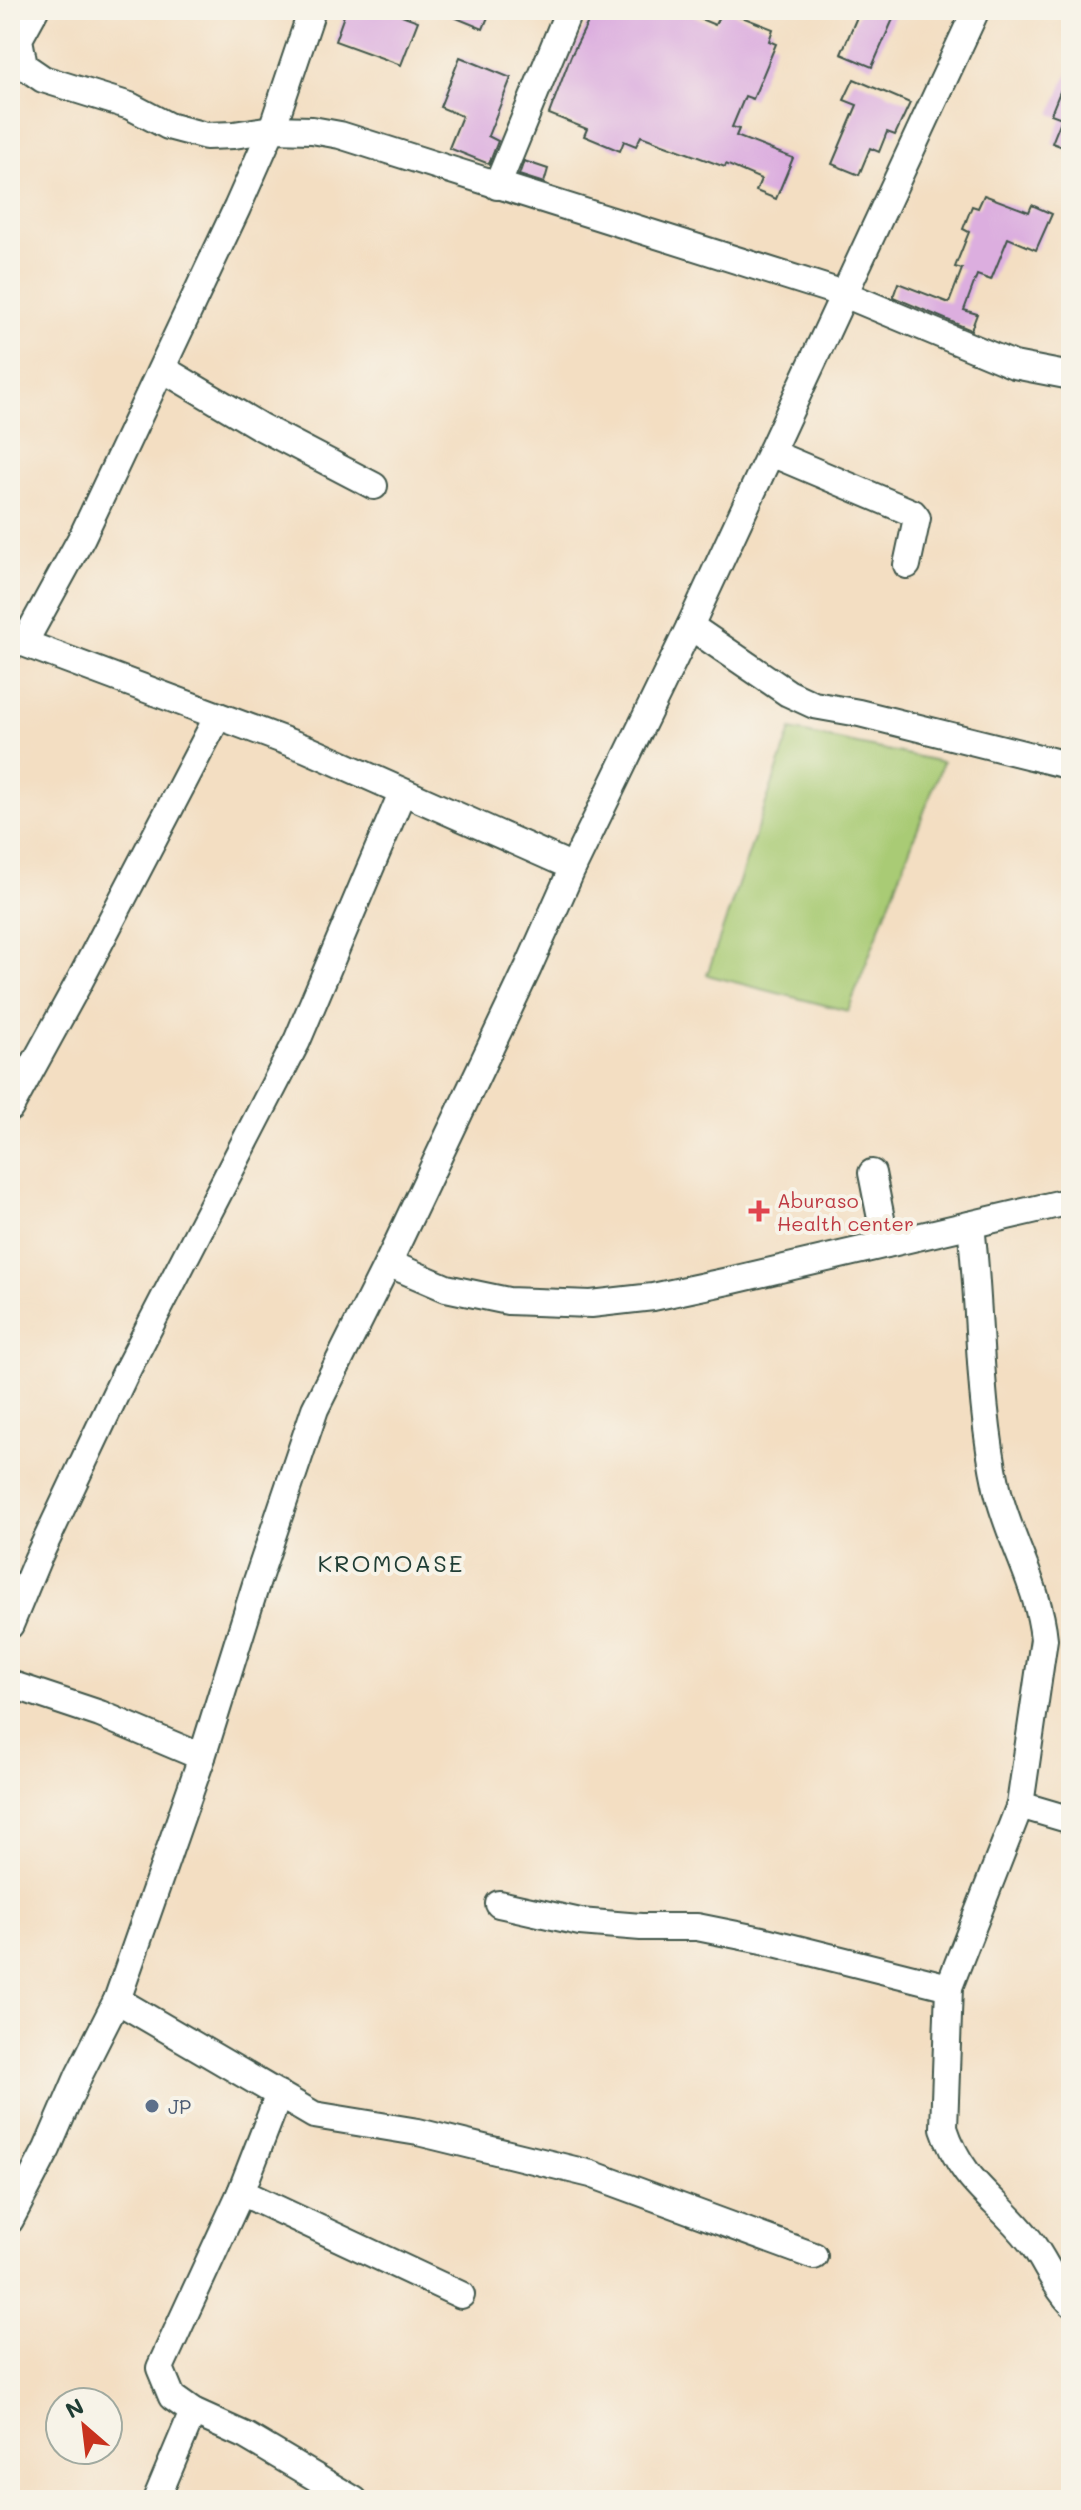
<svg xmlns="http://www.w3.org/2000/svg" width="1081" height="2510" viewBox="0 0 1081 2510" font-family="Mali,sans-serif">
	<style>
		.green { fill: #a9cb74; stroke: #648454; stroke-width: 2 }
		.building { fill: #dcaedf }
		.lines { fill: none; stroke-linecap: round; stroke-linejoin: round }
		.minor-casing { stroke: #3f5549; stroke-width: 30 }
		.minor { stroke: #fff; stroke-width: 26 }
		.health-dot { fill: #e0444e; stroke: #f7f3e8; stroke-width: 3 }
		.service-dot { fill: #5c6f8a; stroke: #f7f3e8; stroke-width: 3 }
		.labels { text-anchor: middle; dominant-baseline: central; stroke-width: 8; stroke-linejoin: round; paint-order: stroke }
		.health-label { font-size: 20px; fill: #be3a42; stroke: #f7f3e8; text-anchor: start }
		.service-label { font-size: 20px; fill: #4e5e75; stroke: #f7f3e8; text-anchor: start }
		.quarter-label { font-size: 24px; letter-spacing: 2px; fill: #1f3d34; stroke: #f7f3e8 }
	</style>
	<rect width="100%" height="100%" fill="#f7f3e8"/>
	<filter id="ink" filterUnits="userSpaceOnUse"><feTurbulence type="fractalNoise" baseFrequency=".0125" numOctaves="2"/><feDisplacementMap in="SourceGraphic" scale="16" xChannelSelector="R" yChannelSelector="G"/><feConvolveMatrix kernelMatrix="1 2 1 2 8 2 1 2 1" color-interpolation-filters="sRGB"/></filter>
	<filter id="wash" filterUnits="userSpaceOnUse"><feTurbulence type="fractalNoise" baseFrequency=".006" numOctaves="4" result="noise"/><feDisplacementMap in="SourceGraphic" scale="32" xChannelSelector="R" yChannelSelector="G"/><feGaussianBlur stdDeviation="1.8" result="paint"/><feColorMatrix in="noise" values="0 0 0 0 0 0 0 0 0 0 0 0 0 0 0 0 0 1.4 0 .05"/><feComposite in="paint" operator="in"/></filter>
	<g filter="url(#wash)">
		<rect width="100%" height="100%" fill="#f3dec2"/>
		<polygon class="green" points="791,730 943,762 848,1011 707,975"/>
		<g id="blocks">
			<g class="building">
				<polygon points="346,10 388,10 418,21 401,65 335,41"/>
				<polygon points="437,10 491,10 483,29"/>
				<polygon points="594,10 679,10 715,25 722,10 724,10 773,29 769,41 776,44 753,99 745,96 732,127 739,129 736,136 793,158 776,199 756,191 761,179 726,164 725,167 641,136 636,146 624,141 620,151 584,136 587,129 549,114 571,56"/>
				<polygon points="860,10 897,10 872,67 841,54"/>
				<polygon points="460,57 511,78 488,136 498,141 489,164 449,148 462,116 440,107"/>
				<polygon points="1070,67 1071,67 1071,150 1052,143 1062,118 1051,114"/>
				<polygon points="854,79 910,103 895,135 887,132 879,152 870,148 859,175 832,164 857,105 844,100"/>
				<polygon points="524,161 548,169 544,183 519,175"/>
				<polygon points="984,195 1029,212 1032,205 1052,214 1036,250 1008,238 991,280 977,275 964,310 977,314 971,330 893,297 898,283 949,303 962,269 955,267 969,232 963,229 972,206 978,208"/>
			</g>
		</g>
	</g>
	<g filter="url(#ink)">
		<use href="#blocks" fill-opacity="0" stroke="#3f5549" stroke-width="2"/>
		<g class="lines">
			<g class="minor-casing">
				<g id="minor">
					<polyline points="35,10 19,39 24,66 43,79 130,106 168,126 206,136 234,135 272,129 312,130 340,135 844,294 1014,365 1071,376"/>
					<polyline points="497,186 569,10"/>
					<polyline points="163,369 259,426 374,486"/>
					<polyline points="771,453 913,513 917,518 907,565"/>
					<polyline points="690,626 788,693 814,705 859,713 1071,766"/>
					<polyline points="10,638 307,749 573,867"/>
					<polyline points="24,643 82,537 237,208 272,129 312,10"/>
					<polyline points="10,1108 77,986 218,716"/>
					<polyline points="872,1173 886,1244"/>
					<path d="M971 1225C981 1313 978 1402 997 1488 1009 1540 1039 1586 1044 1639L1020 1805 949 1987 944 2128C962 2184 998 2199 1030 2241 1046 2261 1052 2283 1071 2303"/>
					<polyline points="388,1263 446,1288 508,1301 591,1304 653,1297 733,1280 1071,1201"/>
					<polyline points="10,1625 37,1560 125,1374 297,1041 402,793"/>
					<polyline points="10,1684 100,1714 202,1757"/>
					<polyline points="1020,1805 1071,1820"/>
					<polyline points="499,1904 580,1922 641,1927 697,1927 762,1940 949,1987"/>
					<polyline points="117,2000 314,2115 418,2132 591,2174 814,2256"/>
					<polyline points="279,2094 241,2192 160,2368 172,2397 193,2412 246,2436 354,2500"/>
					<polyline points="241,2192 461,2295"/>
					<polyline points="10,2220 47,2149 79,2075 117,2000 202,1757 256,1584 315,1409 388,1263 528,968 573,867 690,626 976,10"/>
					<polyline points="156,2500 193,2412"/>
				</g>
			</g>
			<use href="#minor" class="minor"/>
		</g>
	</g>
	<path class="health-dot" d="M755 1199h8v8h8v8h-8v8h-8v-8h-8v-8h8z"/>
	<circle class="service-dot" cx="152" cy="2106" r="8"/>
	<g class="labels">
		<g class="health-label">
			<text x="777" y="1200">Aburaso<tspan x="777" dy="23">Health center</tspan></text>
		</g>
		<g class="service-label">
			<text x="168" y="2106">JP</text>
		</g>
		<g class="quarter-label">
			<text x="391" y="1562">KROMOASE</text>
		</g>
	</g>
	<rect width="1081" height="2510" fill="none" stroke="#f7f3e8" stroke-width="40"/>
	<g transform="translate(84 2426) rotate(332)"><circle r="38" fill="#f7f3e8" stroke="#a1aaa0" stroke-width="2"/>
	<path d="M0-6L14 30L0 20L-14 30Z" fill="#c8321e"/>
	<text y="-12" font-size="22" font-weight="bold" text-anchor="middle" fill="#1f3d34">N</text>
	</g>
</svg>
